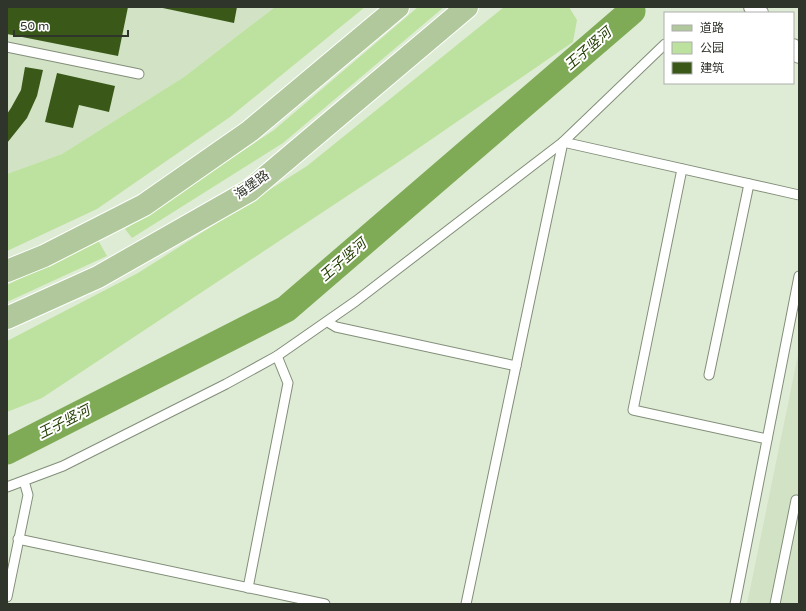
<svg xmlns="http://www.w3.org/2000/svg" width="806" height="611" viewBox="0 0 806 611" font-family="'Varela Round','Noto Sans SC',sans-serif">
	<style>
		.built { fill: #d2e2c5 }
		.green { fill: #bde29f }
		.lines { fill: none; stroke-linecap: round; stroke-linejoin: round }
		.river { stroke: #7faa56; stroke-width: 27 }
		.building { fill: #3a5918 }
		.lane-casing { stroke: #828e79; stroke-width: 11 }
		.street-casing { stroke: #828e79; stroke-width: 20 }
		.primary-casing { stroke: #fff; stroke-width: 24 }
		.lane { stroke: #fff; stroke-width: 9 }
		.street { stroke: #fff; stroke-width: 18 }
		.primary { stroke: #b0c89b; stroke-width: 22 }
		.labels { text-anchor: middle; dominant-baseline: central; stroke-width: 4; stroke-linejoin: round; paint-order: stroke }
		.street-label { font-size: 13px; fill: #30352c; stroke: #fff }
		.water-label { font-size: 14px; font-style: italic; fill: #223d00; stroke: #fff }
	</style>
	<rect width="100%" height="100%" fill="#dfecd5"/>
	<g class="built">
		<polygon points="7,7 275,7 184,77 62,154 7,174"/>
		<polygon points="799,350 799,604 747,604"/>
	</g>
	<g class="green">
		<polygon points="275,7 365,7 230,117 97,209 7,251 7,174 62,154 184,77"/>
		<polygon points="418,7 444,7 283,143 132,238 125,229 274,130"/>
		<polygon points="504,7 569,7 577,20 573,42 397,163 42,398 7,412 7,341 138,273 307,166"/>
		<polygon points="98,240 107,256 7,302 7,285"/>
	</g>
	<g class="lines">
		<polyline class="river" points="7,451 286,309 632,11 628,7"/>
	</g>
	<g class="building">
		<polygon points="7,7 128,7 118,56 7,34"/>
		<polygon points="158,7 237,7 234,23"/>
		<polygon points="25,67 43,70 37,96 27,118 7,143 7,114 11,108 21,90"/>
		<polygon points="57,73 115,86 109,112 79,105 73,128 45,122"/>
	</g>
	<g class="lines">
		<g class="lane-casing">
			<g id="lane">
				<polyline points="7,47 139,74"/>
				<polyline points="682,169 633,410 767,439"/>
				<polyline points="328,321 331,324 336,327 516,366"/>
				<polyline points="709,375 749,184"/>
				<polyline points="7,487 63,466 226,384 277,356 356,301 563,142 799,195"/>
				<polyline points="18,539 325,604"/>
				<polyline points="248,588 288,383 277,356"/>
				<polyline points="7,597 28,495 24,481"/>
				<polyline points="466,604 563,142 665,44"/>
				<polyline points="735,604 799,276"/>
				<polyline points="775,604 796,500 799,501"/>
			</g>
		</g>
		<g class="street-casing">
			<g id="street">
				<polyline points="753,7 759,13"/>
				<polyline points="793,48 799,54"/>
			</g>
		</g>
		<g class="primary-casing">
			<g id="primary">
				<polyline points="7,271 44,256 144,205 250,131 398,7"/>
				<polyline points="7,318 98,277 249,191 467,7"/>
			</g>
		</g>
		<use href="#lane" class="lane"/>
		<use href="#street" class="street"/>
		<use href="#primary" class="primary"/>
	</g>
	<g class="labels">
		<g class="street-label">
			<text transform="translate(252 185) rotate(-36)">海堡路</text>
		</g>
		<g class="water-label">
			<text transform="translate(588 49) rotate(-41)">王子竖河</text>
			<text transform="translate(343 260) rotate(-41)">王子竖河</text>
			<text transform="translate(64 422) rotate(-27)">王子竖河</text>
		</g>
	</g>
	<rect width="806" height="611" fill="none" stroke="#30352c" stroke-width="16"/>
	<rect x="664" y="12" width="130" height="72" fill="#ffffff" stroke="#acaeab"/>
	<rect x="672" y="25" width="20" height="6" fill="#b0c89b" stroke="#acaeab"/>
	<text x="700" y="32" font-size="12" fill="#30352c">道路</text>
	<rect x="672" y="42" width="20" height="12" fill="#bde29f" stroke="#acaeab"/>
	<text x="700" y="52" font-size="12" fill="#30352c">公园</text>
	<rect x="672" y="62" width="20" height="12" fill="#3a5918" stroke="#acaeab"/>
	<text x="700" y="72" font-size="12" fill="#30352c">建筑</text>
	<path d="M14 30v6h114v-6" fill="none" stroke="#30352c" stroke-width="2"/>
	<text x="20" y="30" font-size="12" fill="#30352c" stroke="#ffffff" stroke-width="3" paint-order="stroke">50 m</text>
</svg>
